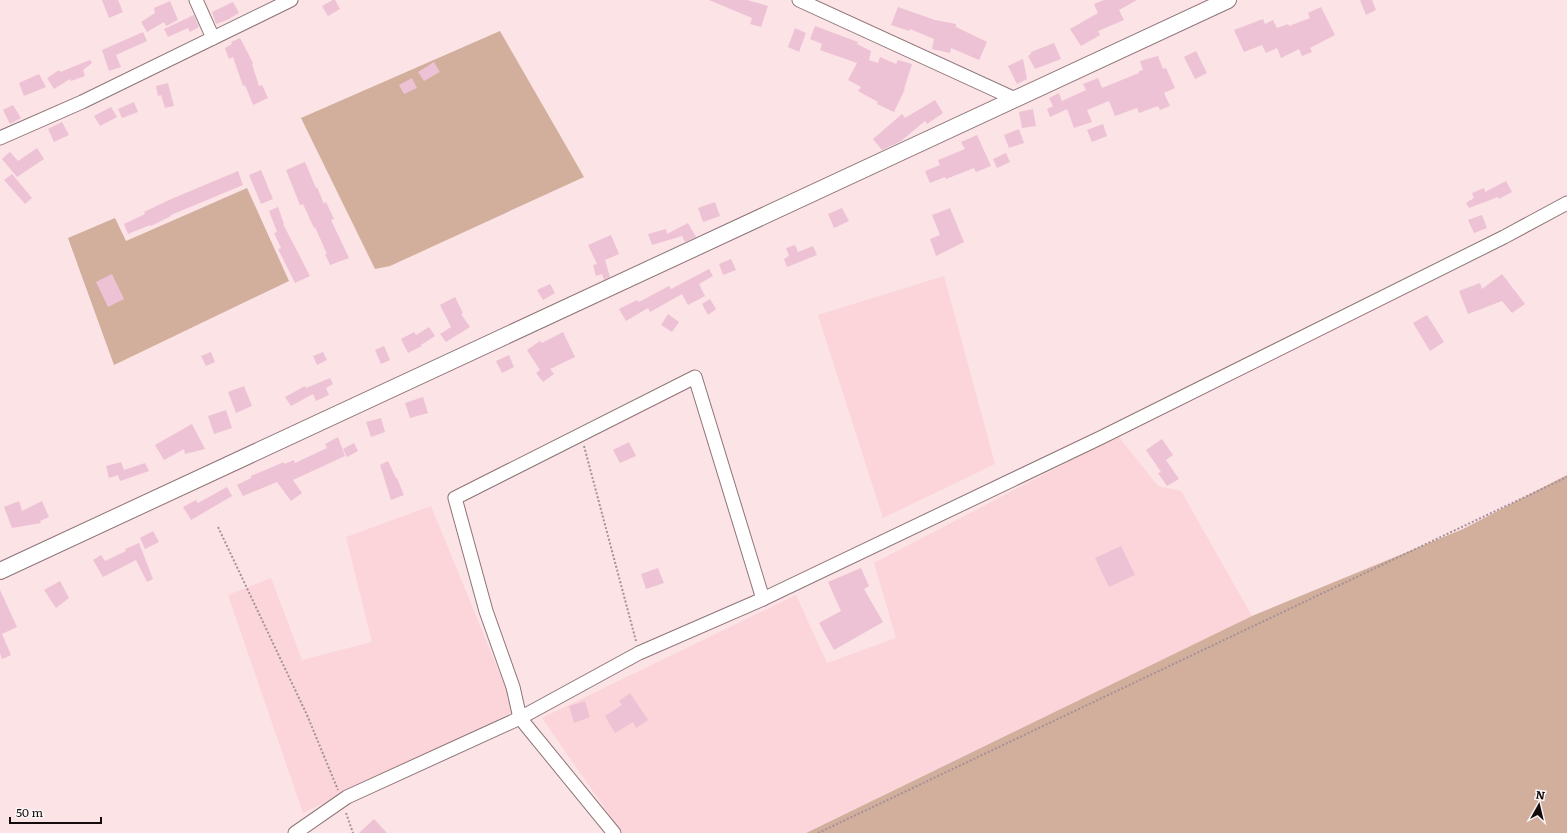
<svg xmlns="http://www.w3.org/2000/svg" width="1567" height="833" viewBox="0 0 1567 833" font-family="Literata,serif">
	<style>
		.built { fill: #fbd5da }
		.green { fill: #d2ae9d }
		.building { fill: #eec2d5 }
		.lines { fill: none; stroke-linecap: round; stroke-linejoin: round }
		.minor-casing { stroke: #8e7477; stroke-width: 15 }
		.major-casing { stroke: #8e7477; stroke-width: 18 }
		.path { stroke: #a49294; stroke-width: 2; stroke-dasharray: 2 2; stroke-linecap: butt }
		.minor { stroke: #fff; stroke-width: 13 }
		.major { stroke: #fff; stroke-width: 16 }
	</style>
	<rect width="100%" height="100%" fill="#fbe3e6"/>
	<g class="built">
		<polygon points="944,276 995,464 883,518 818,315"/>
		<polygon points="1118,436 1158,486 1181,491 1252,616 805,833 622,833 542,718 796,595 827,663 896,638 874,563"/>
		<polygon points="431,506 515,711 303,813 228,595 271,578 302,660 372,642 346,537"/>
	</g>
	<g class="green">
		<polygon points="500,31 584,177 390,266 375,269 301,118"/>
		<polygon points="247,188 289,281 114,365 68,238 115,218 126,241"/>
		<polygon points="1567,475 1567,833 806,833 1252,616 1463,529"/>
	</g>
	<g class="building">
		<polygon points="102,0 118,0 123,12 109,18"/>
		<polygon points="333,0 335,0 340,9 328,16 322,6"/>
		<polygon points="709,0 747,0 768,6 761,27 750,24 752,18"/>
		<polygon points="1104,0 1137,0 1119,10 1124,20 1098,31 1100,35 1081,46 1070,29 1098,13 1094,4"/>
		<polygon points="1360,0 1372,0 1376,10 1366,15"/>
		<polygon points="170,1 178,20 166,26 164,22 147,32 141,22 155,13 154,8"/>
		<polygon points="233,2 239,13 227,20 216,24 212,12"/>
		<polygon points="898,7 935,20 956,24 956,27 987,42 979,60 951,48 950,53 932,49 934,39 910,29 909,31 891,25"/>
		<polygon points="1321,7 1335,35 1310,48 1312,52 1302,56 1299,49 1281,58 1277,48 1266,53 1262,45 1244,52 1234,30 1263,19 1265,24 1273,20 1277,28 1288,24 1289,26 1310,18 1308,13"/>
		<polygon points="194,15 199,27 190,32 188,28 168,37 164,29"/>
		<polygon points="815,26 858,42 857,44 871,51 869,60 878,63 880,57 896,64 898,60 912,64 904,89 905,89 894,112 877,104 878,102 858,91 861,87 848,80 857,63 820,50 822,44 810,39"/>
		<polygon points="795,28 806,33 799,52 788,47"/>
		<polygon points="143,32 147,41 116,55 121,67 109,71 102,50"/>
		<polygon points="240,38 253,63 252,64 259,86 262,85 268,98 253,105 245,85 243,86 233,57 229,59 225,48 232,44 231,42"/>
		<polygon points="1054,43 1061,59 1035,69 1028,56 1031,54 1031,52"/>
		<polygon points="1196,51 1207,73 1195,79 1184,57"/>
		<polygon points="1158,56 1163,69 1166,68 1175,88 1164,93 1170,106 1160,110 1158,106 1139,113 1137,108 1115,116 1109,101 1087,110 1092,122 1074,128 1067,109 1050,117 1047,109 1053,106 1049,98 1059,93 1062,101 1086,90 1083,84 1098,78 1102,88 1139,73 1139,71 1143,70 1140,61"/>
		<polygon points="1023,59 1027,79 1017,84 1008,66"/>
		<polygon points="90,60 92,63 83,70 85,76 71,81 70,79 54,89 47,78 59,70 60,72"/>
		<polygon points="434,62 440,72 424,81 418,72"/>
		<polygon points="39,74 46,87 24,96 19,83"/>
		<polygon points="412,78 417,88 404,94 399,85"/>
		<polygon points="168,83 174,106 165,108 161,95 158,96 156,86"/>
		<polygon points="935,100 943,113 927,124 925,121 901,141 882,150 873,139 902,114 905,118"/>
		<polygon points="134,102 138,112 122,118 118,109"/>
		<polygon points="13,105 21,118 10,124 3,110"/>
		<polygon points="111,107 117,117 100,126 94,116"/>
		<polygon points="1033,109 1036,126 1022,128 1019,112"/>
		<polygon points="62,122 69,135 54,142 48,129"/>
		<polygon points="1103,124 1107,136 1092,142 1087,130"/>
		<polygon points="1019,129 1024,143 1009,148 1004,135"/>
		<polygon points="977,135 991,166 976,172 974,168 946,179 945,177 930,183 925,171 940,165 938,160 965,149 961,142"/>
		<polygon points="37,148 44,159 17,177 2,159 10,152 18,161"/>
		<polygon points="1006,153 1010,162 997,168 993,159"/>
		<polygon points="305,162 316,188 317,187 324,204 326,202 334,219 331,220 349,258 330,265 325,254 327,254 315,227 314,228 303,204 300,205 286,170"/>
		<polygon points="261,170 273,199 261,204 249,175"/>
		<polygon points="238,171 243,185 171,215 171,216 151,226 150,225 128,234 124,224 145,214 144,212 169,200"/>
		<polygon points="12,174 32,198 25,204 4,180"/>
		<polygon points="1506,181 1512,192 1499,199 1498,197 1469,208 1466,203 1474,198 1472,193 1484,188 1485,192"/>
		<polygon points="715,202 720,216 703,222 698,208"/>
		<polygon points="278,207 284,224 283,224 310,276 295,283 278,249 281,248 274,233 277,232 269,211"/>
		<polygon points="842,208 849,221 834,228 828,214"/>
		<polygon points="950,208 964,242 936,256 930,239 940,235 932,215"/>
		<polygon points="1482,215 1487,228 1474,233 1468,220"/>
		<polygon points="688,223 696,237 685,242 682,236 652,245 648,234 666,229 667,234"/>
		<polygon points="611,235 619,254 605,260 610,277 604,280 602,274 596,276 593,265 597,264 588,245"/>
		<polygon points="795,245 798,252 813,246 817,255 787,267 784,259 789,256 786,248"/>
		<polygon points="731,259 736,270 723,275 719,264"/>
		<polygon points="709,269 713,276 699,284 705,296 688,305 682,294 650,312 648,308 626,321 619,309 637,300 639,302 669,286 671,289"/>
		<polygon points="112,274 124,299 108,307 96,282"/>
		<polygon points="1502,274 1525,304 1512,313 1502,301 1468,314 1459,291 1480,283 1482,289"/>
		<polygon points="550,284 555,293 543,300 537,290"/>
		<polygon points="455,297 463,313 461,314 470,327 446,342 440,334 451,327 440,305"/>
		<polygon points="710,299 716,309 708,315 702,304"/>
		<polygon points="668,314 679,322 672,332 661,325"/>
		<polygon points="1427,315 1444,342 1430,351 1413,323"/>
		<polygon points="429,327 435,336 421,345 422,346 408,353 401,339 414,332 416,335"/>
		<polygon points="563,332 575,357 550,369 554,374 543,382 536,373 540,370 527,350 540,341 542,343"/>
		<polygon points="384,346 390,360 381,364 375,350"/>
		<polygon points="211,352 215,362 206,366 201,356"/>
		<polygon points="323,352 327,360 317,365 313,356"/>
		<polygon points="509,355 514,367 502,373 496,361"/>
		<polygon points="330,378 333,384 326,388 329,395 316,401 313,394 291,406 285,397 305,386 306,388"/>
		<polygon points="244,386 252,406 236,413 228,392"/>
		<polygon points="423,397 428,413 410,418 405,403"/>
		<polygon points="226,410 232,428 214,434 208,416"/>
		<polygon points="381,418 385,432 371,437 366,422"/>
		<polygon points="192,424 205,449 185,454 184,449 164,460 155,445"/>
		<polygon points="338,437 345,456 293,480 302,493 291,501 277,482 243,496 237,485 251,478 251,476 284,462 284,464 294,460 295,463 327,448 325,444"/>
		<polygon points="1162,439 1173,455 1166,460 1179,479 1167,486 1158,473 1161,472 1146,450"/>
		<polygon points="629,442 636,456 620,463 613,450"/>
		<polygon points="354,443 358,451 347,457 343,449"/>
		<polygon points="388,461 396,478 397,478 404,495 391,500 380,465"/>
		<polygon points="121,462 124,470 145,463 149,471 120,481 118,475 109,478 106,466"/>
		<polygon points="227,487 232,496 191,520 183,507 196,500 198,503"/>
		<polygon points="19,501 22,511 42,501 49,517 40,521 41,523 12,528 4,507"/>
		<polygon points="153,531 159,542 145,549 140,538"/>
		<polygon points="139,543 153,579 147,582 136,560 103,577 93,560 101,555 105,561 126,551 125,549"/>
		<polygon points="1121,546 1135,575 1109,587 1095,558"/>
		<polygon points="658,568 664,583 646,589 641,574"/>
		<polygon points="861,568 869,586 864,589 883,622 834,650 819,623 841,611 828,582"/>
		<polygon points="60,581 69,598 56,608 44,590"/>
		<polygon points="0,590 17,627 2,634 11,655 2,659 0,653"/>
		<polygon points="630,693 648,720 636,728 633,722 615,733 605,716 622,705 619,701"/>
		<polygon points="585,701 590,717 574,723 569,706"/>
		<polygon points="374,819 387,833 359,833"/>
	</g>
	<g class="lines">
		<g class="minor-casing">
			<g id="minor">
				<polyline points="196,0 213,38"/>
				<polyline points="799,0 1015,99"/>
				<polyline points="0,138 82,102 291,0"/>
				<polyline points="295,833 347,797 520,718 639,653 763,599 1100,438 1504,237 1567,203"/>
				<polyline points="614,833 520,718 513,687 486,611 455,498 695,377 763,599"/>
			</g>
		</g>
		<g class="major-casing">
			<polyline id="major" points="0,571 1228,0"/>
		</g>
		<g class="path">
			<polyline points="584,446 636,641"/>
			<polyline points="218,527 307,715 338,790"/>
			<polyline points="346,813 353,833"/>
			<polyline points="818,833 1567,477"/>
		</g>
		<use href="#minor" class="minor"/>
		<use href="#major" class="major"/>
	</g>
	<g transform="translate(1539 805) rotate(8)" stroke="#fbf5f6" stroke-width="3" paint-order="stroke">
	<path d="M0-3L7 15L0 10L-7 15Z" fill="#140b0c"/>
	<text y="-6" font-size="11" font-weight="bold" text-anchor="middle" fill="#140b0c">N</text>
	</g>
	<path d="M10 817v6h91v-6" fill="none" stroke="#140b0c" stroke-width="2"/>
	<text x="16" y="817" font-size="12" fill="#140b0c" stroke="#fbf5f6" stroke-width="3" paint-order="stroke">50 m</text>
</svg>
